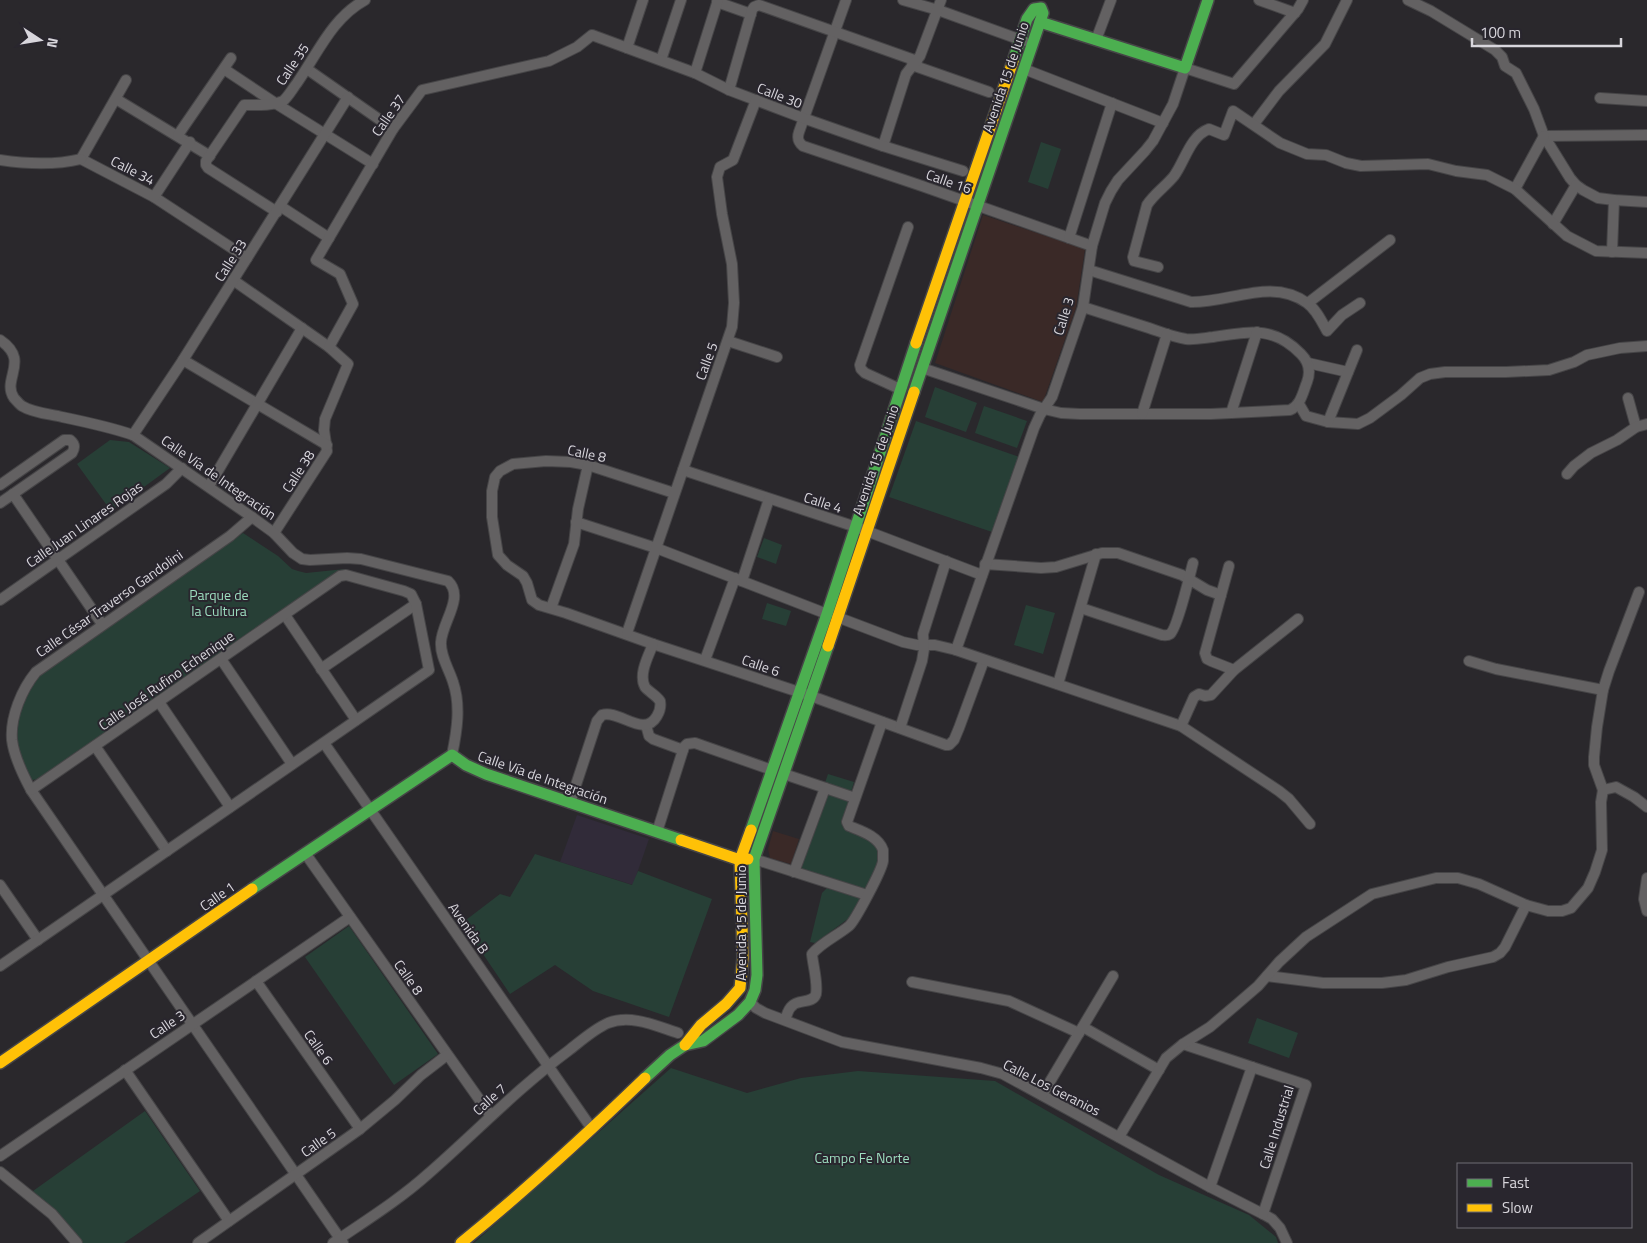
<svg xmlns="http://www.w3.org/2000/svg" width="1647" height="1243" viewBox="0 0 1647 1243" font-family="'Titillium Web',sans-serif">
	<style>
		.education { fill: #3a2927 }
		.medical { fill: #312b39 }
		.green { fill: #273f36 }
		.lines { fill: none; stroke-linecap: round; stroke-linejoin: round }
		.street-casing { stroke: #464547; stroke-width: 12 }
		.fast-casing { stroke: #464547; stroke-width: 14 }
		.slow-casing { stroke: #464547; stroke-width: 14 }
		.street { stroke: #636162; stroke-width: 10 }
		.fast { stroke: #4caf50; stroke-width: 11 }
		.slow { stroke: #ffc107; stroke-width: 11 }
		.labels { text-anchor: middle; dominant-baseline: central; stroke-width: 4; stroke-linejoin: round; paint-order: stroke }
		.street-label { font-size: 14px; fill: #d8d6dc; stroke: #29262e }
		.park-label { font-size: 14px; fill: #9cddbf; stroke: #29262e }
	</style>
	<rect width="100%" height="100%" fill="#2a282c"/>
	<g class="education">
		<polygon points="983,215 1085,249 1076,308 1043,402 935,363"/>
		<polygon points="773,831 799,839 791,864 770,858 768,849"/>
	</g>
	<polygon class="medical" points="577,815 649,839 633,885 560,862"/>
	<g class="green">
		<polygon points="1041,142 1061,149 1048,189 1028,182"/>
		<polygon points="935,387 977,403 966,432 925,417"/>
		<polygon points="984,406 1027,421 1017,448 975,433"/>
		<polygon points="916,421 1022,458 995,533 889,497"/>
		<polygon points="110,440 129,442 170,468 111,511 77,464"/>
		<path d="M243 533 278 556 292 569 298 571 306 573 345 569 39 779 32 780C26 775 25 766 22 759 9 724 22 699 43 670Z"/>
		<polygon points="764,538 782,545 776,564 757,557"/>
		<polygon points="767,603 791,611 786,626 762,619"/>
		<polygon points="1026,605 1055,613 1043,654 1014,645"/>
		<polygon points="828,774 854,782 851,792 825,783"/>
		<polygon points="827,794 852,803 842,826 871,837 877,844 881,862 865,890 801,870 799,863"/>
		<polygon points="535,854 632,885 638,871 712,899 669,1017 593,991 555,965 510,994 462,923 500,894 510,897"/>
		<polygon points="827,888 860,898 861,901 856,913 815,943 810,942 822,893"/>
		<polygon points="349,926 438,1054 394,1085 305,957"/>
		<polygon points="1257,1018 1298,1033 1289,1058 1248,1043"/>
		<polygon points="671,1068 747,1093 801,1078 858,1071 995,1081 1159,1175 1249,1215 1276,1237 1278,1243 474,1243"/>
		<polygon points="145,1111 200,1191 124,1243 81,1243 70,1228 33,1191"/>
	</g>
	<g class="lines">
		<g class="street-casing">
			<g id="street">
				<path d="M846 0 799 132C797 138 798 142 803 146L922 186 1092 246"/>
				<polyline points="903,0 938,10 1024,41"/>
				<polyline points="1259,0 1295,13"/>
				<polyline points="1408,0 1431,11 1495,50 1502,57 1505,66 1516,73 1534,109 1544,136 1570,178 1576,185 1583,190 1598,198 1614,200 1647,202"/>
				<polyline points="717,2 751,14"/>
				<polyline points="1096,40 1111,0"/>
				<polyline points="627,48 643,0"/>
				<polyline points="661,60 681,0"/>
				<polyline points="912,65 989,92"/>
				<polyline points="224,69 275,103 373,164"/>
				<polyline points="307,69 393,129"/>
				<polyline points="1024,69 1163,123"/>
				<polyline points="695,73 718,0"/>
				<polyline points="729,90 752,10 754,7 759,5 917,61"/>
				<polyline points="1600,98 1647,101"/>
				<polyline points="116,99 210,156"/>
				<polyline points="1254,124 1279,91 1325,44 1347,0"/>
				<polyline points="178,135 231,58"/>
				<polyline points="1544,136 1647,135"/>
				<polyline points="883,146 906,74 920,56 941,0"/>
				<polyline points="81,159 154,197 247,258"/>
				<polyline points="81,159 126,80"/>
				<path d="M0 160C26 164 56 165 81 159"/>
				<polyline points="1515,189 1544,136"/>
				<polyline points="154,197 190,142"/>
				<polyline points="280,206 329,238"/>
				<path d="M277 212 208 168 206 165V161L244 105C256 105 272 106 283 101 288 97 293 88 297 83 318 53 332 18 365 0"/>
				<polyline points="1553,224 1576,185"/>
				<polyline points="1069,238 1112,103"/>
				<polyline points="1612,252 1614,200"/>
				<path d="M1158 267 1134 261 1133 257 1147 205C1154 194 1166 186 1174 176 1185 161 1190 136 1209 129L1224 135 1233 111 1280 143 1307 154 1326 155 1346 163 1361 166 1428 164 1456 171 1487 175 1515 189 1567 236 1596 251 1647 253"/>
				<path d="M1089 270 1191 302C1229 303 1272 277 1307 303 1316 309 1322 322 1327 331L1342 315 1360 303"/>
				<polyline points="233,280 329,347 348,364 325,419 324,430 327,451 274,533"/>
				<polyline points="1308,303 1390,240"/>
				<path d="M0 340C31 361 1 379 14 398 16 400 19 404 22 406 33 413 50 414 62 417 86 422 110 427 133 435L252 517 274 533 293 553 302 559 310 560 347 558 361 559 448 581C465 597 442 622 441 642 440 656 449 669 453 682 461 705 457 731 452 755"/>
				<polyline points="728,341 777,357"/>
				<polyline points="329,347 353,304 340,274 316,260 393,129 422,90 549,61 577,47 592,35 695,73 729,90 803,118 883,146 963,171"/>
				<polyline points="183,360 327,445"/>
				<polyline points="1308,363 1348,372"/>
				<path d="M922 368 1044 409 1061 413 1080 414H1211L1290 410C1301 405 1303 392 1307 382 1311 371 1309 362 1301 354 1273 325 1248 332 1213 337 1204 338 1194 340 1186 339 1173 337 1161 332 1149 328 1127 321 1105 314 1083 307"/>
				<polyline points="900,389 865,373 861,369 860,365 908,227"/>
				<polyline points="1628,398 1636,427"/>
				<polyline points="1299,404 1306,416 1328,422 1358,424 1370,418 1401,395 1420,378 1430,374 1445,372 1506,372 1549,370 1574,362 1587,355 1620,348 1647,346"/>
				<polyline points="1231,413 1257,332"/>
				<polyline points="1142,414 1167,334"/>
				<polyline points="1328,422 1357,350"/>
				<polyline points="133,435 183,360 348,97"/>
				<polyline points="683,470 856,527 982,575"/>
				<polyline points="1567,474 1574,466 1591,453 1617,440 1636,427 1647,424"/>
				<path d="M0 485 64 440H70C75 444 75 448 72 453L0 503"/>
				<polyline points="209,486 302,328"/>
				<polyline points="674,493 588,465 571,462 546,461 513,464 500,471 495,477 492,491 492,517 498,555 507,565 523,576 527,583 532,600 539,605 566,613 653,644 811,696 946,745 949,745 954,740 959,728 984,660"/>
				<polyline points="13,494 102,624"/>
				<path d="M252 517 230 536 36 672C22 689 10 717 12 740 14 757 23 775 31 790L343 1243"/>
				<polyline points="576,522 656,548 827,614"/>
				<polyline points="985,564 1041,568 1056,567 1102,553 1118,553 1182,575 1207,590 1221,595"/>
				<polyline points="1229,566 1205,653 1207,659 1211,661 1234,670"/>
				<polyline points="742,581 769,499"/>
				<polyline points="0,600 166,484 182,468"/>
				<polyline points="551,608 574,544 578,509 588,465"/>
				<path d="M1081 608 1162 635C1166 635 1167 636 1170 634 1177 629 1190 574 1193 563"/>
				<polyline points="285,615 356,720"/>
				<polyline points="837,617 903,642 917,645 935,645 956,650 1181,726 1279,791 1289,799 1310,824"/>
				<polyline points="627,633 732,327 734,303 732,264 722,214 717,177 720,167 733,160 756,100"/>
				<polyline points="956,650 1034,428 1040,415 1052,397 1083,307 1092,246 1105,203 1111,191 1118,180 1145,151 1153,141 1173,104 1185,68 1234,84 1298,9 1303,0"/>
				<polyline points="221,659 292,764"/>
				<polyline points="705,660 735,578"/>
				<polyline points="1469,661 1496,669 1603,690"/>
				<polyline points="321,669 416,604"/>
				<polyline points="1058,684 1096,554"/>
				<polyline points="159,702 230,807"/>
				<polyline points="646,725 649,736 653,739 683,750"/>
				<polyline points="1181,726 1194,697 1199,694 1205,696 1211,695 1234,670 1298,619"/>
				<polyline points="900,728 922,661 924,649 923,634 946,561"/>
				<polyline points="324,743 592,1129"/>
				<polyline points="95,746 167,851"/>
				<polyline points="784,774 855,798"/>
				<polyline points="1603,790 1594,765 1594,757 1597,727 1603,690 1609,671 1639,592"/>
				<path d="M570 803 597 721 602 715C619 709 644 739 657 716 660 711 661 706 660 701 656 695 649 692 645 687 638 674 649 655 653 644"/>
				<polyline points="657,832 684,747 687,744 695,743 772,770"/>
				<polyline points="305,853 491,1116"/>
				<polyline points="754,859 867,895"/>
				<polyline points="794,872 825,788"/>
				<polyline points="1647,878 1644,899 1647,911"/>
				<polyline points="0,885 38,940"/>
				<polyline points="0,966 429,670 416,604 411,594 404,591 346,575 340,576 31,790"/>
				<polyline points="1267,976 1323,983 1382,983 1406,980 1448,967 1493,957 1500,953 1505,947 1526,905"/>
				<polyline points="256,981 360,1129"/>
				<polyline points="912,982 1009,1001 1079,1033"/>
				<polyline points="750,1002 756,1008 765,1013 842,1042 981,1068 1003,1074 1210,1187 1263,1214 1272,1219 1280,1228 1287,1243"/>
				<path d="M785 1020C787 1015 788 1009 792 1006 798 999 813 1004 816 994 818 982 813 966 812 954 822 942 837 936 849 926 855 921 882 870 883 861 883 859 883 853 883 850 878 836 861 831 849 826L847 822 882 722"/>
				<polyline points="1083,1027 1159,1070"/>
				<polyline points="1183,1044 1306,1085 1263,1214"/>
				<polyline points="125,1070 229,1221"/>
				<polyline points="1042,1095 1113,976"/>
				<polyline points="1119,1137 1166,1058 1183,1044 1210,1027 1236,1005 1258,986 1279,962 1306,937 1372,894 1436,878 1458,878 1479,884 1526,905 1548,911 1562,911 1571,908 1588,888 1595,872 1602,850 1601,802 1603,790 1616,787 1634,797 1647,807"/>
				<polyline points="0,1156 350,917"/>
				<polyline points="0,1172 52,1214 77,1243"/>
				<polyline points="1210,1187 1252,1067"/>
				<polyline points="198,1243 360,1129 395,1100 421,1075 447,1055"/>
				<path d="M333 1243C365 1221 399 1200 428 1174 475 1133 518 1088 568 1051 581 1041 594 1029 608 1023 631 1014 656 1026 678 1033"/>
			</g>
		</g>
		<g class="fast-casing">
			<g id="fast">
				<polyline points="1040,22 1185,68 1208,0"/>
				<polyline points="914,392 1043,13 1041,8 1034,9 1027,19 1013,61"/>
				<polyline points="751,830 827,614 916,343"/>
				<polyline points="252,889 452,755 466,765 486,774 681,840"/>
				<polyline points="645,1078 670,1055 685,1045 703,1041 738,1015 750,1002 755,990 757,975 754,859 828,646"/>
			</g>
		</g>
		<g class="slow-casing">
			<g id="slow">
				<polyline points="916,343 1013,61"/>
				<polyline points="828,646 914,392"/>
				<polyline points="681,840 740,860 748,859"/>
				<polyline points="685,1045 701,1025 726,1004 740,988 743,958 740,860 751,830"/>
				<polyline points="0,1063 252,889"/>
				<path d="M461 1243C525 1191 586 1135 645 1078"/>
			</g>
		</g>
		<use href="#street" class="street"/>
		<use href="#fast" class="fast"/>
		<use href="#slow" class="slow"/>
	</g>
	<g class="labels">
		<g class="street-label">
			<text transform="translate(292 64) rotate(-56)">Calle 35</text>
			<text transform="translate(1005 77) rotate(-71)">Avenida 15 de Junio</text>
			<text transform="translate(780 95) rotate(21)">Calle 30</text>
			<text transform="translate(388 115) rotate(-55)">Calle 37</text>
			<text transform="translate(133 170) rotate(27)">Calle 34</text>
			<text transform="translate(949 181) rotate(19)">Calle 16</text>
			<text transform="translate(230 260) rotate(-58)">Calle 33</text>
			<text transform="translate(1063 316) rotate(-73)">Calle 3</text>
			<text transform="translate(706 361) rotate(-70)">Calle 5</text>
			<text transform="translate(587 453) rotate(12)">Calle 8</text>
			<text transform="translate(875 460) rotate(-71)">Avenida 15 de Junio</text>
			<text transform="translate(298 471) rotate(-57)">Calle 38</text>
			<text transform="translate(219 477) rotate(35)">Calle Vía de Integración</text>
			<text transform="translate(823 502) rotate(18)">Calle 4</text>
			<text transform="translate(84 524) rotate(-35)">Calle Juan Linares Rojas</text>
			<text transform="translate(109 603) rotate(-35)">Calle César Traverso Gandolini</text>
			<text transform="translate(761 665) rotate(19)">Calle 6</text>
			<text transform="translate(166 680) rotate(-35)">Calle José Rufino Echenique</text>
			<text transform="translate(543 777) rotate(19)">Calle Vía de Integración</text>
			<text transform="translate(217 896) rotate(-35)">Calle 1</text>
			<text transform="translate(740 923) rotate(-90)">Avenida 15 de Junio</text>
			<text transform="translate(469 928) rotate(55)">Avenida B</text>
			<text transform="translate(409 977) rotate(55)">Calle 8</text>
			<text transform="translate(167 1024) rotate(-34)">Calle 3</text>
			<text transform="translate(319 1047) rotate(55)">Calle 6</text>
			<text transform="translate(1052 1087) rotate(27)">Calle Los Geranios</text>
			<text transform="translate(489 1099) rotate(-42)">Calle 7</text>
			<text transform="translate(1276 1127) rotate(-73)">Calle Industrial</text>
			<text transform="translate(318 1142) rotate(-35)">Calle 5</text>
		</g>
		<g class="park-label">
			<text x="219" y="594">Parque de<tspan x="219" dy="16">la Cultura</tspan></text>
			<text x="862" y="1157">Campo Fe Norte</text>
		</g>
	</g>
	<rect x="1457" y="1163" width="175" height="65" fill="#29262e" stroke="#6f6c74"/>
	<rect x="1467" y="1179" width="25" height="8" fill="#4caf50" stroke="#6f6c74"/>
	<text x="1502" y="1188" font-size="15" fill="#d8d6dc">Fast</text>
	<rect x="1467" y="1204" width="25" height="8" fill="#ffc107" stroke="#6f6c74"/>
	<text x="1502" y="1213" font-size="15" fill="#d8d6dc">Slow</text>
	<g transform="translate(40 40) rotate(102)" stroke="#29262e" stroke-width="4" paint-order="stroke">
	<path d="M0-4L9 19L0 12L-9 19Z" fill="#d8d6dc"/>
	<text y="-8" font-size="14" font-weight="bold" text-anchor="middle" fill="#d8d6dc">N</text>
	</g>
	<path d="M1472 38v8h149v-8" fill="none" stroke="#d8d6dc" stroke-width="2.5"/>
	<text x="1480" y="38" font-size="15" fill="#d8d6dc" stroke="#29262e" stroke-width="4" paint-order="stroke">100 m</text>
</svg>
